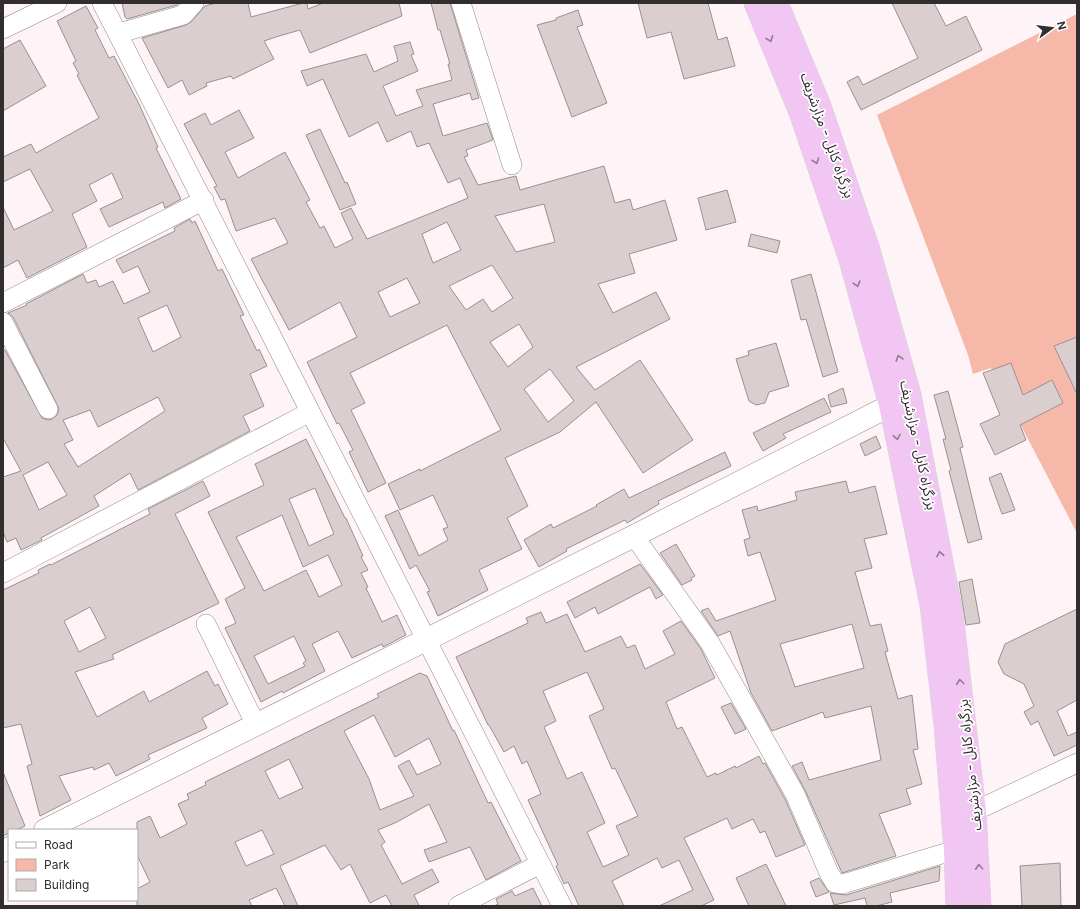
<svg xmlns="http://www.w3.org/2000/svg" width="1080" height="909" viewBox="0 0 1080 909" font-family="Inter,'Noto Sans Arabic',sans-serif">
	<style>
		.green { fill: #f6b8a8 }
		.building { fill: #dbcecf; stroke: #9b9091; fill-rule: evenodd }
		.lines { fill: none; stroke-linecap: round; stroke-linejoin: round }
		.minor-casing { stroke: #958a8f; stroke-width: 20 }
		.tertiary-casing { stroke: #958a8f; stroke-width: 23 }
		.trunk-casing { stroke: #d6d5d5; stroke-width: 23 }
		.minor { stroke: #fff; stroke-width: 19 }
		.tertiary { stroke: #fff; stroke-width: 22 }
		.trunk { stroke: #f2c6f3; stroke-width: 22 }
		.oneway { stroke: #927a91 }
		.labels { text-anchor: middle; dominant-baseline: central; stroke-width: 3.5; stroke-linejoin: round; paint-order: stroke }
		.street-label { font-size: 14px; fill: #322d2f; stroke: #fff }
	</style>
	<rect width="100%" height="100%" fill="#fef4f8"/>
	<polygon class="green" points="1077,14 1077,533 991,368 973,374 968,355 877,115"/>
	<g class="building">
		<polygon points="122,3 179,3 177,5 127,19 125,17"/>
		<polygon points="216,3 248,3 251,17 303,3 307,3 308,9 323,3 399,3 402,16 310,53 300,30 279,36 264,41 274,59 233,79 231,76 206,83 207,86 189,95 182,80 168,88 142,38 186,25 191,22 205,6"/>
		<path d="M431 3H450L479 98 472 100 470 93 433 104 443 136 487 123 493 140 466 150 468 156 464 157 478 185 516 176 520 190 604 166 615 203 630 199 633 210 665 200 677 240 629 254 635 273 598 284 613 313 656 292 670 319 576 367 595 390 640 360 693 440 643 473 596 402 560 432 505 458 528 506 507 518 522 549 479 570 488 590 438 616 427 592 430 591 416 565 410 569 385 516 398 510 419 556 448 540 443 529 448 527 433 495 400 510 388 484 420 469V471L501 430 447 325 350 373 365 403 351 410 386 483 368 492 349 452 353 450 339 423 337 424 307 362 357 337 340 302 289 330 251 259 288 243 275 218 236 231 225 199 221 200 214 187 217 186 184 124 205 113 211 125 239 110 254 138 225 152 238 178 285 152 310 200 306 202 320 228 324 226 335 248 353 239 341 213 351 208 367 239 468 198 460 178 448 183 429 143 417 147 411 131 387 142 378 122 349 137 323 79 307 86 301 71 366 54 374 72 398 61 394 46 410 42 414 54 411 55 418 71 383 86 396 116 423 106 416 90 452 80 448 64H450L440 30H438ZM544 204 555 242 516 252 495 216ZM447 222 461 250 433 263 422 234ZM492 265 513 298 492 312 483 299 466 310 449 286ZM407 278 420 303 390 317 378 292ZM519 324 533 347 508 367 490 342ZM550 369 574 401 548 422 524 389Z"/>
		<polygon points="638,3 708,3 718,40 727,37 735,66 684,79 671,32 647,38"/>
		<polygon points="892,3 934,3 946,26 966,16 982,50 861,110 847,82 858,76 863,85 918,58"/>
		<polygon points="86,6 98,28 95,30 109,58 114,56 139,104 158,147 156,148 181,199 165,208 163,202 109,227 100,209 123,198 112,173 89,185 97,201 72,214 87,247 27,278 18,260 3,268 3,207 14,230 53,211 30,169 3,182 3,157 31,144 36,153 99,118 77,75 79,74 73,63 76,61 57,21"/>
		<polygon points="578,10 583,25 577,27 607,103 572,117 537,25 556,20 556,18"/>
		<polygon points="20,40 46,86 3,111 3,49"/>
		<polygon points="320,129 345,183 347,182 356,204 340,210 306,135"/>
		<polygon points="727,190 736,222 706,230 698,198"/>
		<path d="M190 219 192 223 195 221 218 271 222 269 244 315 240 316 257 351 259 349 267 366 250 374 264 406 243 416 250 431 138 490 130 473 94 496 99 506 41 538 42 540 21 550 16 538 7 542 3 532V477L21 471 3 438V351L5 350 42 418 48 420 53 419 57 415 59 409 13 317 8 313 27 305 26 304 83 274 87 283 96 280 99 287 113 281 124 304 150 292 138 266 123 273 116 260 175 231 174 228ZM167 305 181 337 153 352 138 318ZM158 397 165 411 78 467 64 444 73 440 63 420 90 410 98 427ZM48 462 67 495 39 510 23 475Z"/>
		<polygon points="751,234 780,241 777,253 748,246"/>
		<polygon points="811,274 838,372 823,377 806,319 801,320 791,280"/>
		<polygon points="1077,337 1077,394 1054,346"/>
		<polygon points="776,343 789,386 769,392 765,403 756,405 749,401 736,359 749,355 748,351"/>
		<polygon points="1011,363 1023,395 1052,380 1063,403 1020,425 1026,440 995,455 980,424 1000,415 983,373"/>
		<polygon points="843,388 847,403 831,407 828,395"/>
		<polygon points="948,391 963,447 960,448 982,539 968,543 949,471 951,470 943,439 946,439 934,395"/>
		<polygon points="824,398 831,412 783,434 786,438 763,451 753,433"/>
		<polygon points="876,436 881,448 865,456 860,444"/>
		<path d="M306 439 345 518H346L363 556 361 557 368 570 361 573 368 587 366 588 382 622 397 615 406 635 383 647 382 644 352 658 338 631 312 644 325 671 283 693 282 691 261 702 225 628 236 623 225 599 245 588 208 512 264 485 255 464ZM315 488 334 534 309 546 289 499ZM282 515 303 567 328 555 342 585 319 597 306 570 264 591 236 537ZM294 636 306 661 303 663 305 666 268 684 254 656Z"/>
		<polygon points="725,452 731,466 658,501 659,504 627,523 625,520 566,549 567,551 539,567 524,540 551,524 553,528 597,506 596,505 624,489 629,498"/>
		<polygon points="1001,473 1015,510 1002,514 989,478"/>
		<path d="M203 481 210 496 175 514 219 603 112 655 114 659 75 672 97 717 144 691 149 702 207 671 215 686 218 684 228 704 202 718 207 728 148 755 150 759 116 776 109 763 94 770 93 767 59 776 71 800 40 816 27 766 32 764 21 724 3 728V590L39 573 38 570 50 564 51 565 150 514 148 509ZM90 607 106 638 79 652 64 621Z"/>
		<path d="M846 481 849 493 875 486 887 534 864 539 872 568 855 572 870 626 881 624 888 651 885 652 898 699 912 695 918 749 913 750 922 784 906 789 911 804 879 814 896 856 842 873 805 790 792 766 802 762 809 780 881 760 871 706 825 718 823 712 772 731 751 693 730 631 718 636 701 611 708 608 716 621 776 600 760 552 748 556 744 540 750 538 742 510 757 506 758 511 797 500 795 492ZM852 624 864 668 795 687 780 644Z"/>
		<polygon points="676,544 695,576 691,578 692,580 682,585 660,553"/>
		<polygon points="640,564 663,595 656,599 650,587 598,614 595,607 575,618 567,602"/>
		<polygon points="972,579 980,623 966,625 959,582"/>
		<polygon points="1077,609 1077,700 1057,711 1068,736 1077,732 1077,745 1054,756 1038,721 1031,725 1024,712 1034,706 1024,684 1004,674 998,662 1005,644"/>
		<path d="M541 612 546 623 567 614 585 652 621 636 627 648 635 645 645 669 675 654 663 631 681 621 701 649 715 678 666 702 677 729 682 727 707 777 716 773 717 775 735 766 736 768 759 756 763 764 765 763 785 799 805 845 776 857 765 831 760 833 753 819 732 829 727 818 684 838 714 900 701 906H659L693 890 679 860 662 868 657 858 612 881 624 906H579L568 882 564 884 556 866 558 865 528 800 541 794 527 761 522 764 514 746 504 752 489 725H488L456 657 528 623 526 618ZM587 672 604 709 589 716 612 769 615 768 638 816 616 826 629 855 603 867 587 832 605 823 582 772 567 779 544 727 556 721 543 691Z"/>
		<path d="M420 673 427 676 453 731 454 730 488 803 491 802 521 861 486 880 470 847 429 862 424 850 447 842 429 804 397 822 378 830 385 842 381 845 402 884 432 869 439 882 414 895 419 906H392L386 895 370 903 350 864 341 870 325 845 280 866 298 906H285L276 888 249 900 252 906H137V889L150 882 137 855V822L150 816 160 838 187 824 178 804 189 799 187 794 206 785 205 782 379 697 377 694ZM374 715 395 757 429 738 441 764 417 775 409 760 398 766 414 796 380 810 369 779 344 731ZM289 759 303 788 279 799 265 771ZM262 830 274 854 246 866 235 842Z"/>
		<polygon points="731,703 746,729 735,734 721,707"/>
		<polygon points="3,772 25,826 16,830 9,830 9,833 3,836"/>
		<polygon points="1060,863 1061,906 1022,906 1020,866"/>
		<polygon points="766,864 786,906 749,906 736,878"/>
		<polygon points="940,866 939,881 890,893 892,902 876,906 867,906 865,898 834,905 830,893 846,895"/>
		<polygon points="819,878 829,892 816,897 810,882"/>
		<polygon points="533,888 542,906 494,906 498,904 496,899 512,891 515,896"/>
	</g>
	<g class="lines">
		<g class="minor-casing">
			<g id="minor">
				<polyline points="102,3 562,906"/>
				<polyline points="461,3 512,165"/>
				<polyline points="3,29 57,3"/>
				<polyline points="119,33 183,15 194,3"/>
				<polyline points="3,303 204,200"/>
				<polyline points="3,322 48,409"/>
				<polyline points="634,536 710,643 795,794 829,873 835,883 843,884 955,850"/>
				<polyline points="3,573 310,412"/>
				<polyline points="206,624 256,725"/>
				<polyline points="975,811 1077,763"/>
				<polyline points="458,906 540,864"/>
			</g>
		</g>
		<g class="tertiary-casing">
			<g id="tertiary">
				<polyline points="45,830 634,536 907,397"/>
				<polyline points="3,851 9,848"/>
			</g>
		</g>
		<g class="trunk-casing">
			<g id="trunk">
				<polyline points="755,3 801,115 850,260 890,405 931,605 945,725 955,850 957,906"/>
				<polyline points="777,3 820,106 869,250 910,395 952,614 975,811 980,906"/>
			</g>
		</g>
		<use href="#minor" class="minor"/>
		<use href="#tertiary" class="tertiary"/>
		<use href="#trunk" class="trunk"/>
	</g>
	<defs><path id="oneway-chevron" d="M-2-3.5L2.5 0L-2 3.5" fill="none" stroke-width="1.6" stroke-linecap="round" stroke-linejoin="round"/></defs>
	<g class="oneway">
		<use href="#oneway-chevron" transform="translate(770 39) rotate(68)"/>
		<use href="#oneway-chevron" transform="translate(816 161) rotate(71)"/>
		<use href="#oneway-chevron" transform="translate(857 284) rotate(74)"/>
		<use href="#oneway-chevron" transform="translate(899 358) rotate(-106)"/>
		<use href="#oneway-chevron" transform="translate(897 437) rotate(79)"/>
		<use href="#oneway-chevron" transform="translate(940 554) rotate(-101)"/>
		<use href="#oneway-chevron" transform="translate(960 682) rotate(-97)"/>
		<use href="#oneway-chevron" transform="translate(979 867) rotate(-94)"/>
	</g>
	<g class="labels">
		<g class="street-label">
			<text transform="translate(828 135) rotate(70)">بزرگراه کابل - مزارشریف</text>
			<text transform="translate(919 445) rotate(78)">بزرگراه کابل - مزارشریف</text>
			<text transform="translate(969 765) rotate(-96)">بزرگراه کابل - مزارشریف</text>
		</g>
	</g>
	<rect width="1080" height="909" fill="none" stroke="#322d2f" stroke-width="8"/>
	<rect x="8" y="829" width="130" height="72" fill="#ffffff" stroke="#adabac"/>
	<rect x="16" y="842" width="20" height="6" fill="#ffffff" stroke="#adabac"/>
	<text x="44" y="849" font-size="12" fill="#322d2f">Road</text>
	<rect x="16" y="859" width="20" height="12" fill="#f6b8a8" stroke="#adabac"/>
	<text x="44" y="869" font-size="12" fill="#322d2f">Park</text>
	<rect x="16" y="879" width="20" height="12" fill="#dbcecf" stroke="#adabac"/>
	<text x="44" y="889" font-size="12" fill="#322d2f">Building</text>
	<g transform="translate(1052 28) rotate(75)" stroke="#ffffff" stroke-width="3" paint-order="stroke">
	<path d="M0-3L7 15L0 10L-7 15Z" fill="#322d2f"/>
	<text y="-6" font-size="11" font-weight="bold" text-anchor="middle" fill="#322d2f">N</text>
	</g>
</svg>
